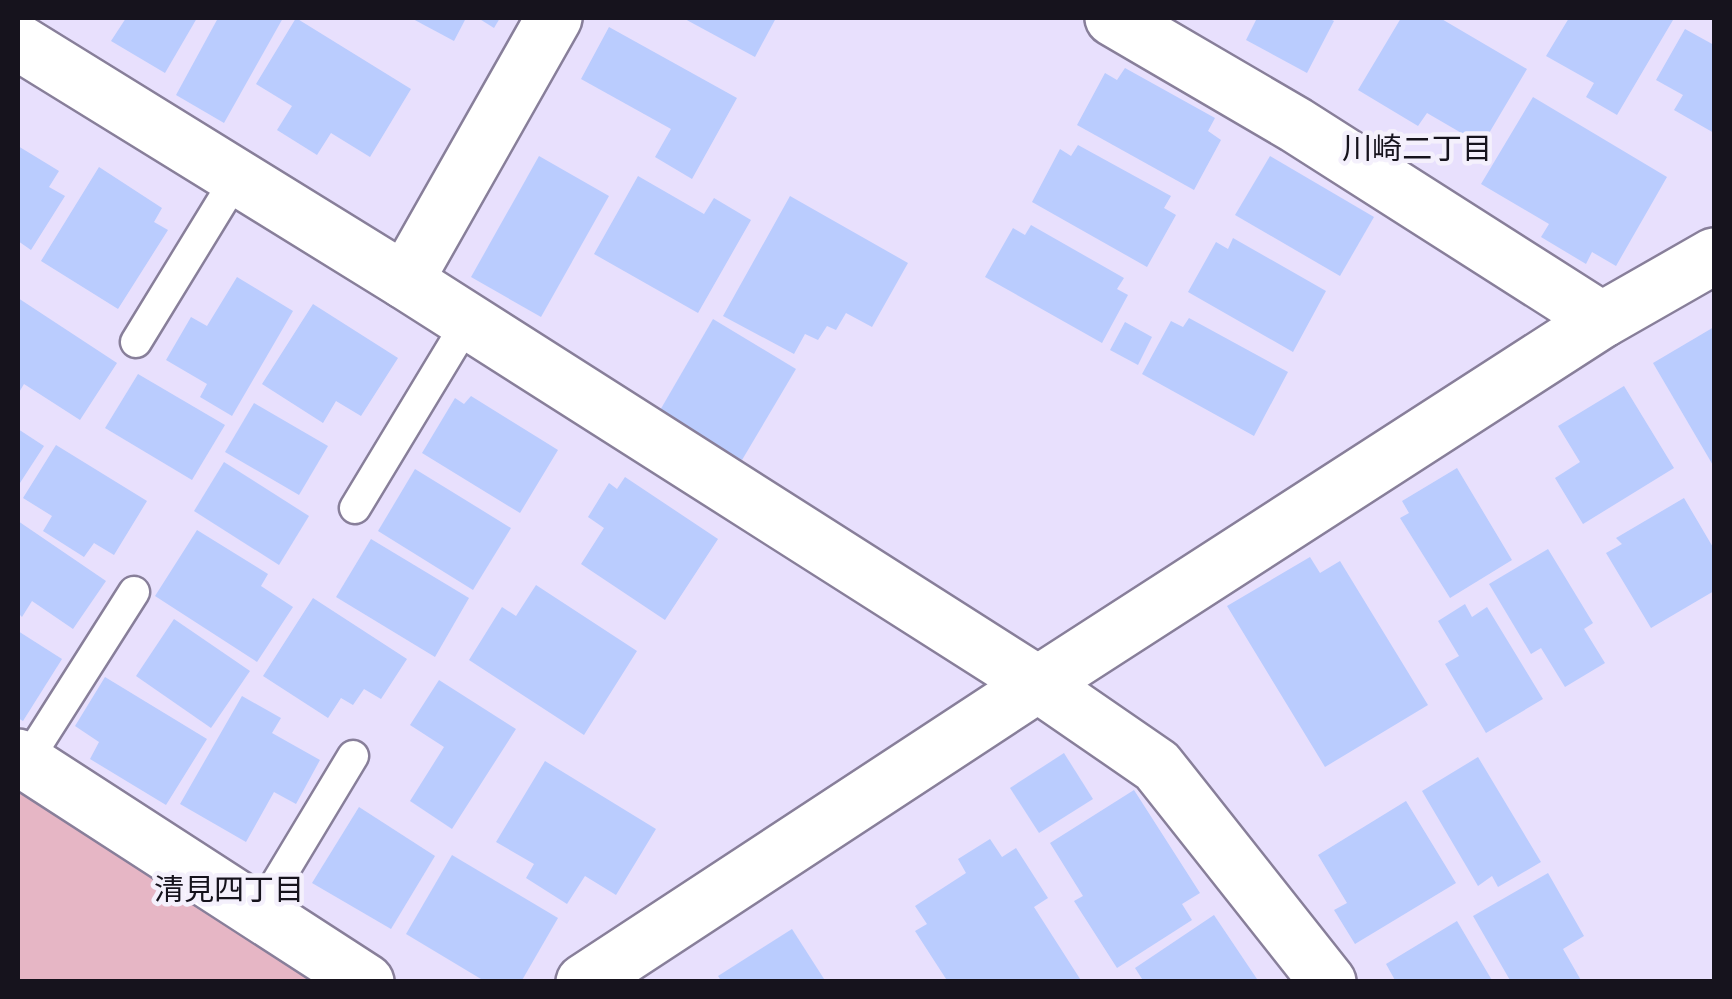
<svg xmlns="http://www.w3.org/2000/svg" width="1732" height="999" viewBox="0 0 1732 999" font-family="Signika,'Noto Sans JP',sans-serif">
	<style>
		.green { fill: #e6b6c5 }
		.building { fill: #baccfe }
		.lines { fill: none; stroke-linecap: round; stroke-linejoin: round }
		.service-casing { stroke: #887f9a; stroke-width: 35 }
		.minor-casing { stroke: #887f9a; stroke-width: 60 }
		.service { stroke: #fff; stroke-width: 30 }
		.minor { stroke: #fff; stroke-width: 55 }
		.labels { text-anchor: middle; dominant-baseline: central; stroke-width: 9; stroke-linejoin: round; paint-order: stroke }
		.neighbourhood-label { font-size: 30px; fill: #16131d; stroke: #f4f0fc }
	</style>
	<rect width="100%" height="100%" fill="#e8e0fd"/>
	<polygon class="green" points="18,791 324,981 18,981"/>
	<g class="building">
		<polygon points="126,18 197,18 165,73 111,41"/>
		<polygon points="218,18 283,18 224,123 176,95"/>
		<polygon points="296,18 411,89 370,157 331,133 317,155 277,130 292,106 256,84"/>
		<polygon points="411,18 466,18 454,41"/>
		<polygon points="478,18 500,18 494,28"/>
		<polygon points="683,18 776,18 755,57"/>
		<polygon points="1257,18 1328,18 1334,21 1307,73 1246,40"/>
		<polygon points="1401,18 1440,18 1527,69 1482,145 1427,113 1418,126 1358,90"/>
		<polygon points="1569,18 1669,18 1673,20 1617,115 1586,97 1594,83 1546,56"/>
		<polygon points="609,27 737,98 692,179 655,157 671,129 581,79"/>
		<polygon points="1685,29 1714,45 1714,133 1674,110 1683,95 1656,80"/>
		<polygon points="1125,68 1215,118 1208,131 1221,140 1194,190 1077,125 1105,73 1117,80"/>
		<polygon points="1533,97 1667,177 1616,266 1592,252 1586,264 1541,237 1549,224 1481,184"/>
		<polygon points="1078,145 1171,196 1164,208 1176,215 1147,267 1032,202 1060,149 1071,156"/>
		<polygon points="18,146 59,171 49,187 65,196 31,250 18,241"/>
		<polygon points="539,156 609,196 541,317 471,277"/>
		<polygon points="1270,156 1374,217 1340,276 1235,215"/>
		<polygon points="99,167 162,208 154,222 168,230 118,309 41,261"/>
		<polygon points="638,176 704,214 714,198 751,220 698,313 594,254"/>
		<polygon points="790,196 908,263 872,327 846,313 836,330 827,326 818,340 805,334 794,354 723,316"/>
		<polygon points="1031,225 1124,278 1117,289 1128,295 1102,343 985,277 1013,228 1025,235"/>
		<polygon points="1233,238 1326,291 1293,352 1188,292 1216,242 1228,249"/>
		<polygon points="237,277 293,311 232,416 200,397 207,384 166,360 191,317 207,326"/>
		<polygon points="18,298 117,363 80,420 24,384 18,394"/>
		<polygon points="313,304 398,358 361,416 336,401 323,423 262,384"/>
		<polygon points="1189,318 1288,372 1254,436 1142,374 1171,321 1183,327"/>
		<polygon points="713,319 796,369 742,460 659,412"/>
		<polygon points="1125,322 1152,337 1138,365 1110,350"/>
		<polygon points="1714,327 1714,467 1653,363"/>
		<polygon points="138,374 225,425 192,480 105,428"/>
		<polygon points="1624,386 1674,468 1583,524 1555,478 1580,462 1558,426"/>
		<polygon points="471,396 558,450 520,513 422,453 455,398 464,404"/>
		<polygon points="254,403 328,446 299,495 225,452"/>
		<polygon points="18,429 44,446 18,486"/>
		<polygon points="56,445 147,501 114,555 94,543 84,557 43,531 52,516 23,498"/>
		<polygon points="224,462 309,516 279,565 194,511"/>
		<polygon points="1457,468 1512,560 1450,598 1400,518 1409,513 1402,501"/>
		<polygon points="415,469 511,528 473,590 378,531"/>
		<polygon points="625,477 718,539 665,620 581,564 604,528 588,517 609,483 617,489"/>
		<polygon points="1684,498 1714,549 1714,591 1651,628 1606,553 1622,544 1616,538"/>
		<polygon points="18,521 106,581 73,629 32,601 22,617 18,613"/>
		<polygon points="197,530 268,574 261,586 293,607 257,662 155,596"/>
		<polygon points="371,539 469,598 435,657 336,597"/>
		<polygon points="1548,549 1593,623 1584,629 1605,663 1565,687 1541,648 1531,654 1489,584"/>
		<polygon points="1310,557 1320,573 1340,561 1428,705 1325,767 1227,606"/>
		<polygon points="536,585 637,651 584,735 469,660 502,607 516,616"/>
		<polygon points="313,598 407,659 381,699 364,689 353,705 341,698 328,718 263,676"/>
		<polygon points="1465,604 1472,617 1487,607 1543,699 1486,733 1445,664 1459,656 1438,621"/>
		<polygon points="174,619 250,671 211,728 136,676"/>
		<polygon points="18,631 62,659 23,721 18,718"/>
		<polygon points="105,677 207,739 166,805 90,759 99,742 75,726"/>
		<polygon points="439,680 516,729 452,829 410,801 444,747 410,725"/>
		<polygon points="242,696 281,718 272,733 320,760 296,804 274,792 246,842 180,804"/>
		<polygon points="1064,753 1093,799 1039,833 1010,788"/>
		<polygon points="1478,757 1541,862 1498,887 1492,876 1478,886 1422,791"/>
		<polygon points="545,761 656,829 616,895 585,876 567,904 526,878 534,864 496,842"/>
		<polygon points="1134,790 1200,893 1182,904 1192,920 1117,968 1074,901 1083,896 1050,843"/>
		<polygon points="1406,801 1456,883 1355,944 1334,910 1347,903 1318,855"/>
		<polygon points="359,807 435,856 391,929 312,883"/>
		<polygon points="990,839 1002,857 1016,848 1048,898 1034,907 1082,982 948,982 915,931 927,924 915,906 966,873 958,859"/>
		<polygon points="452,855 558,918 521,982 486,982 406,934"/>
		<polygon points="1548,873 1584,936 1563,949 1582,982 1511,982 1473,916"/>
		<polygon points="1214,915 1259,982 1144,982 1135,968"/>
		<polygon points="1457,921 1493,982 1396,982 1386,964"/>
		<polygon points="792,929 826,982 722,982 718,976"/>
	</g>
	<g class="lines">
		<g class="service-casing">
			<g id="service">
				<polyline points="136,342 237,177"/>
				<polyline points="355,508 468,321"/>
				<polyline points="26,762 134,592"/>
				<polyline points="259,912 353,756"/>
			</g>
		</g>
		<g class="minor-casing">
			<g id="minor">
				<polyline points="1113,18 1296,125 1602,320"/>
				<polyline points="18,42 405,281 1038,684 1157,766 1328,982"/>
				<polyline points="405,281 554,18"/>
				<polyline points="18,757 366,982"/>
				<polyline points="584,982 1038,684 1602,320 1714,256"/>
			</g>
		</g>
		<use href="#service" class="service"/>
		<use href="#minor" class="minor"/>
	</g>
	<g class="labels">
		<g class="neighbourhood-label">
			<text x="1417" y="149">川崎二丁目</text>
			<text x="229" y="890">清見四丁目</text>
		</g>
	</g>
	<rect width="1732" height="999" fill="none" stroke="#16131d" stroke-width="40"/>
</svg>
